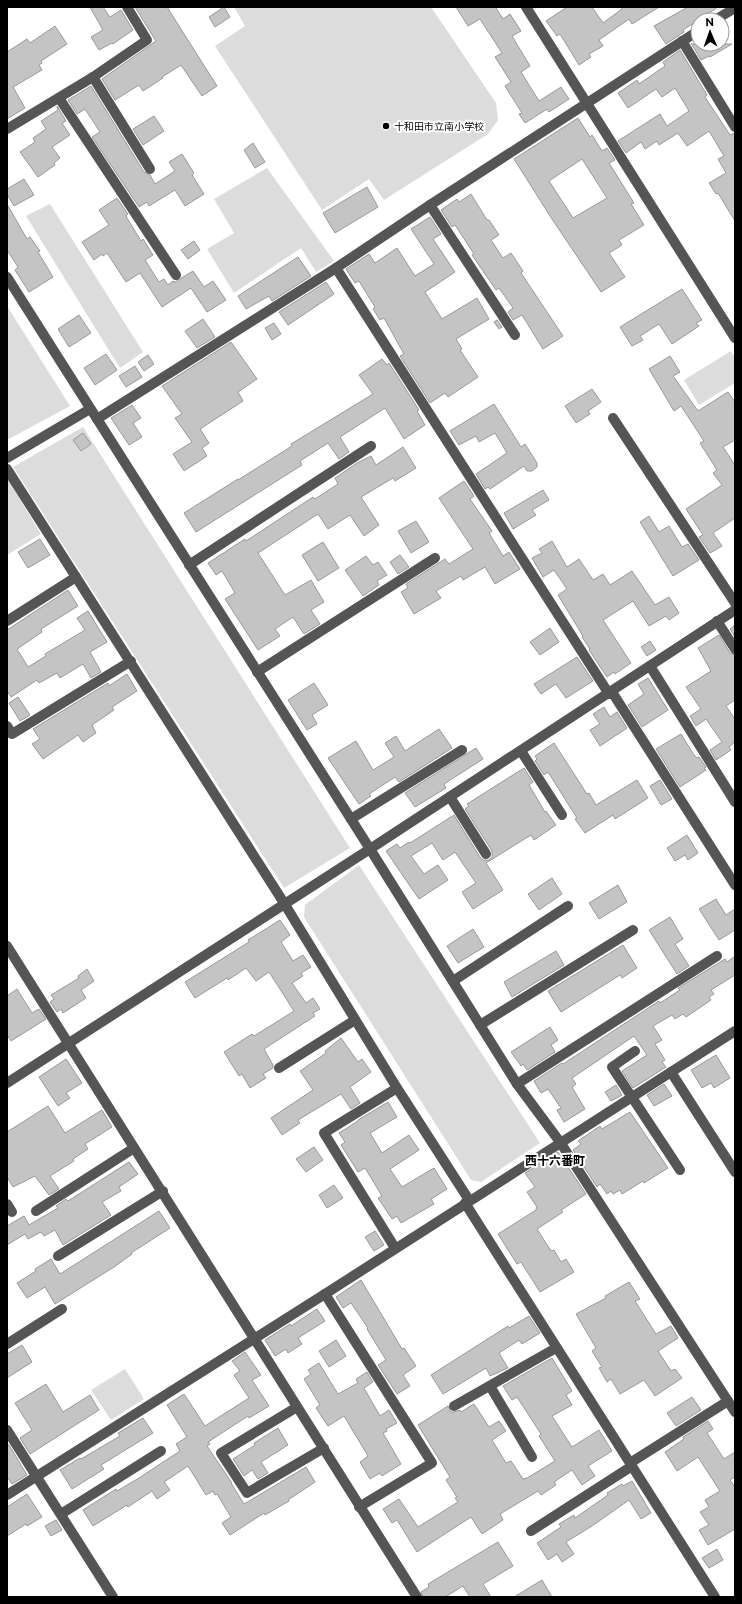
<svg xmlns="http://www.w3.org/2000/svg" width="742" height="1604" viewBox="0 0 742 1604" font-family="'Public Sans','Noto Sans JP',sans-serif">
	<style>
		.green { fill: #dcdcdc }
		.building { fill: #c4c4c4; stroke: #999; fill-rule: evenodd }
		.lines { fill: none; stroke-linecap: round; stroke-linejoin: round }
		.minor { stroke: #555; stroke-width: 10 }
		.poi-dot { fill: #000; stroke: #fff; stroke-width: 1.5 }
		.labels { text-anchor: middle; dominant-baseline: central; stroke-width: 4; stroke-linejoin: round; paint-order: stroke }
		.poi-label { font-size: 10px; fill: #000; stroke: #fff; text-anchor: start }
		.quarter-label { font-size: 12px; font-weight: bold; fill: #000; stroke: #fff }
	</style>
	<rect width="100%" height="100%" fill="#fff"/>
	<g class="green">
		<polygon points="234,7 431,7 496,103 498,120 488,134 384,200 369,179 322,210 215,46 245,26"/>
		<polygon points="267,168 334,261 316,272 301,248 234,293 207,249 234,233 214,199"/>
		<polygon points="50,204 143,352 120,368 26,216"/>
		<polygon points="7,306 70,406 7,440"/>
		<polygon points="731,351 735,358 735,383 699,405 684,380"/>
		<polygon points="83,427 350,848 284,888 13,467"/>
		<polygon points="7,478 41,534 7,555"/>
		<polygon points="359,865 540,1143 481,1182 471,1180 304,917 305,905"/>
		<polygon points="125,1369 144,1399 111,1420 91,1390"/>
	</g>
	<g class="building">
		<polygon points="90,7 103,7 110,17 121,10 133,30 113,44 112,43 99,50 91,37 103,30"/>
		<polygon points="135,7 167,7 217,86 202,96 181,65 162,77 163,78 143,91 139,85 115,100 102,79 156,41"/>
		<polygon points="224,7 230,17 215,27 209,17"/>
		<polygon points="456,7 498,7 496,8 503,19 510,14 521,31 512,36 530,66 521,72 539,101 561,87 569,99 549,112 547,109 525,123 519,114 522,113 505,86 511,82 495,57 502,53 480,19 468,26"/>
		<polygon points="567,7 592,7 603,23 622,9 621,7 659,7 632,24 629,19 599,40 603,46 589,54 591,57 579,65 560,34 557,36 546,21"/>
		<polygon points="688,7 718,7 683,30 684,32 666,44 654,26"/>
		<polygon points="55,26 67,44 41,61 42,63 39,65 42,70 13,87 25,108 7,119 7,52 27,39 30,43"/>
		<polygon points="691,43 692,44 732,44 710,57 709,56 701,60"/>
		<polygon points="680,50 707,95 705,97 730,135 735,133 735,221 718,193 716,194 709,183 726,173 718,159 724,156 709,131 687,146 678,133 659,145 657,141 645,149 641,142 626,153 618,141 660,114 667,126 689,111 675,88 662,97 656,89 628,108 618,93 637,80 639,84 665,66 663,62"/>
		<polygon points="91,86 144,172 150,175 155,184 175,171 169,162 182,154 194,173 192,175 204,194 185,206 175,190 149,206 147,202 139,207 92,137 100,132 85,109 77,114 68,100"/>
		<polygon points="57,106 66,121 62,123 70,135 52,147 60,158 54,163 55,165 38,177 20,152 35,142 33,138 46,129 41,121 58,110"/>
		<polygon points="154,116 164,131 143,145 133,129"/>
		<path d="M578 118 590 137 592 135 602 151 607 148 615 160 609 163 634 203 631 204 644 225 619 240 622 245 609 253 625 277 601 292 550 216 514 159ZM582 159 607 198 573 218 549 181Z"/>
		<polygon points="253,143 265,162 255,168 244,150"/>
		<polygon points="24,179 34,195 14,206 7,194 7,189"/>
		<polygon points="367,187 378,207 335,233 323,213"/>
		<polygon points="471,194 487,220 489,220 499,235 491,240 503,258 511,253 523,271 521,273 563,336 543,349 522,315 513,320 508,312 513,308 499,288 496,290 472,255 474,254 455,225 452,227 441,210 457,199 459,202"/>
		<polygon points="117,198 128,214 126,215 127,218 141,241 143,239 153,255 145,260 159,282 164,279 168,285 173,281 175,282 193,271 204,287 213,281 226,300 207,312 191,288 162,307 140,273 126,282 107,253 103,256 102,254 94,260 82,242 109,225 99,210"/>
		<polygon points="7,204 27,239 30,237 40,251 38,252 53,277 29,292 15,270 18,267 7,250"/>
		<polygon points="430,217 441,234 433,239 455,272 425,292 442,319 477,298 489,319 456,339 462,349 460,350 478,377 448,397 445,393 430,403 400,356 404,354 384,318 380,320 373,309 375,307 359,281 355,283 346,269 369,254 375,263 397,248 415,276 434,264 411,229"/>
		<polygon points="194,241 200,250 188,259 181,250"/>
		<polygon points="298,257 311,276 272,301 269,296 246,309 238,296"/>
		<polygon points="326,282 334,294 288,325 279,312"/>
		<polygon points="682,289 702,320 696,323 699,326 672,344 659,324 640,336 643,340 632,346 620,327"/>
		<polygon points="79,315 91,333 69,347 58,329"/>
		<polygon points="203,319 215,337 197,348 185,331"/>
		<polygon points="497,320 502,327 499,329 494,322"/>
		<polygon points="274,323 281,334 272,340 265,328"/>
		<polygon points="231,342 257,379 238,392 243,401 200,429 209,443 202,448 207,456 184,471 173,454 192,442 175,418 182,414 162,386"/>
		<polygon points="106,354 117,370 95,385 84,368"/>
		<polygon points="148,355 154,364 144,371 138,362"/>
		<polygon points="670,356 680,372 673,376 698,411 728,392 735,402 735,440 723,447 735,465 735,518 713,533 722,546 710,553 699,537 703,535 686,509 722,485 713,473 717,470 700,443 704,441 681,406 674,411 649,369"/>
		<polygon points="382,359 387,365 389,363 419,410 417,411 425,425 404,439 385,408 340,437 349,452 339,459 328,443 300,461 302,465 196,532 184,513 238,479 238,480 292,446 291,444 373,394 359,375"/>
		<polygon points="135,366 142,377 126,387 119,376"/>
		<polygon points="592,389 601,402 588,411 590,414 576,423 565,406"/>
		<polygon points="494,404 521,447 525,444 537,463 537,467 532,471 527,471 524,466 490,489 488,487 485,489 476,474 507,453 495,433 479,442 476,436 459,445 450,431"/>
		<polygon points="132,405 141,418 133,423 142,437 129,445 111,418"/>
		<polygon points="83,433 91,444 81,451 73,440"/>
		<polygon points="403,447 416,468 395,481 393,478 361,497 379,525 364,536 350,515 328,529 318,514 258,553 285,595 311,580 324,602 311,610 320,624 304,634 293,617 275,629 280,636 258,650 225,599 235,593 222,571 216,575 208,563 245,539 246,541 313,497 315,499 338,484 335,478 357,463 371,456 376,465"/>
		<polygon points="464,481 474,496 470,499 492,531 489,533 503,556 509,552 520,569 495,584 485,567 463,580 461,576 436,591 441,598 414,614 401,592 408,588 406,584 445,559 449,564 473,549 439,498"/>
		<polygon points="543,490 549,500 532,510 536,515 513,529 504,513"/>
		<polygon points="649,516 659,532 669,526 682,547 688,544 699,560 673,576 640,522"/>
		<polygon points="416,521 429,542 411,553 398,531"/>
		<polygon points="40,539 50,555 28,568 18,552"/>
		<polygon points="552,541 567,567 579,559 593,580 603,574 610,585 632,571 655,605 669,597 679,613 669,620 666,616 649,626 633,601 603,620 631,663 615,674 614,672 607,677 589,650 590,649 582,637 583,636 558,595 567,589 554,570 543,577 532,558 542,553 539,549"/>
		<polygon points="323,542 339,568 318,581 302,555"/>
		<polygon points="400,555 409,567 398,574 390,562"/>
		<polygon points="366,556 373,565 378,562 387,575 377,581 379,585 363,596 345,570"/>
		<polygon points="68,590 78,606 41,629 42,632 17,649 28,667 46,656 45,654 85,630 77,618 88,611 107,642 90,652 101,672 91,678 83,664 60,678 57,673 39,683 37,680 11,697 7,691 7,630"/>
		<polygon points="735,625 735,637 730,629"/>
		<polygon points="550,628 559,642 540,655 530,642"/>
		<polygon points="719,635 730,653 735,655 735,700 726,706 735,719 735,742 729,747 731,750 716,760 710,750 722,742 706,719 696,726 690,716 701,709 686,687 711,671 698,648"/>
		<polygon points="650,641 656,650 647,656 641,647"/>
		<polygon points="577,657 593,681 566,698 556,684 541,694 534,684"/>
		<polygon points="127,674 137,691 112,707 114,710 92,725 96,733 83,742 78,735 43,759 32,744 40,739 33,729 108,683 109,686"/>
		<polygon points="648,678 668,710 642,727 628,705 644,694 638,684"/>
		<polygon points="314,683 328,705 312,715 317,724 307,730 288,700"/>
		<polygon points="18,697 30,715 20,721 9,703"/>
		<polygon points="604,707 610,717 617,712 627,728 600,746 590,730 600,724 593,714"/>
		<polygon points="439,729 452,748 399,782 395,777 369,794 371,796 359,804 328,758 356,741 373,770 394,757 385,743 396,736 405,751"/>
		<polygon points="681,734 694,755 697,758 699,757 706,767 704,768 706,770 680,787 656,749"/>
		<polygon points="554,743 587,794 589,793 596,805 637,780 648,798 615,819 613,815 585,833 575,819 577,818 548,772 544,775 535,761 537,759 535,756"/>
		<polygon points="476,748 483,759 444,784 446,788 415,807 405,793"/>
		<polygon points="524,768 533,782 529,785 545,812 546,811 556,825 534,840 531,835 486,863 503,890 473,909 462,892 476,883 455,852 443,860 432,843 411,856 424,874 438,865 448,880 419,899 386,851 397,844 400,848 409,842 410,843 454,815 480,857 483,860 489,860 492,857 492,851 465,809 469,806 467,804"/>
		<polygon points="660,780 672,799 661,805 650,786"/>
		<polygon points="687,835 698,853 688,860 685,855 675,861 667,848"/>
		<polygon points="552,878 562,894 539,910 528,894"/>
		<polygon points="618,885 627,902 599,919 589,903"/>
		<polygon points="716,899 726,915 735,909 735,930 719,940 699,909"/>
		<polygon points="670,917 683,939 675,944 689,966 677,974 649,930"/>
		<polygon points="280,920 290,935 281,942 293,961 303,955 311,967 301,973 303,976 292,983 306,1003 313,998 320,1009 313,1013 315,1016 264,1049 273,1065 273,1068 263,1074 266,1078 250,1088 242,1074 239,1076 224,1052 252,1034 254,1036 294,1011 269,972 256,981 246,968 228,980 227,978 195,998 185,982 249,942 248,940"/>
		<polygon points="473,929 484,947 458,963 447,946"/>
		<polygon points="623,945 637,968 622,978 620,975 561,1012 548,991"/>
		<polygon points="556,951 564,965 512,997 504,982"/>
		<polygon points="735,956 735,975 711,990 714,994 709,997 711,1000 686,1017 683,1014 675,1019 672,1015 653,1026 662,1040 655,1044 665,1060 662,1062 666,1067 633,1088 622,1071 647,1055 634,1036 572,1078 576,1084 572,1087 585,1109 564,1122 557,1110 561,1108 548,1089 541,1093 534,1081 562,1063 563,1064 659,1001 660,1003 680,990 678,988 725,959 727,962"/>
		<polygon points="87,969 94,981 81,990 86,998 63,1013 61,1009 57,1012 50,1002 54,999 51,995 79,978 78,976"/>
		<polygon points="17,989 32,1013 39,1009 46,1019 11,1041 7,1035 7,996"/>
		<polygon points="550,1027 558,1040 551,1045 555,1052 527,1070 523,1064 521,1066 511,1052"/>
		<polygon points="341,1038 358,1062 362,1059 371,1072 350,1087 360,1103 351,1109 341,1094 298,1120 300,1123 282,1135 271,1118 313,1090 300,1071 326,1053 325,1051"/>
		<polygon points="716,1055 730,1078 714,1088 711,1083 702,1088 691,1070"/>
		<polygon points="66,1059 82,1083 66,1093 70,1098 58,1106 39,1077"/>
		<polygon points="664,1084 672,1096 654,1106 647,1095"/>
		<polygon points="616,1085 622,1095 611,1101 605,1092"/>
		<polygon points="388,1102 397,1117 370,1133 382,1153 409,1135 419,1150 390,1169 402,1187 434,1168 447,1189 431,1199 434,1204 401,1223 397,1216 392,1219 378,1198 382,1196 365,1168 358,1172 341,1145 345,1142 339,1133 358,1121 358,1120"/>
		<polygon points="48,1106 65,1133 102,1110 112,1127 85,1144 88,1149 73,1159 74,1161 50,1176 59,1189 49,1195 35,1176 13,1187 7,1177 7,1132"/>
		<polygon points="630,1112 668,1168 644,1183 643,1181 622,1194 620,1190 613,1194 611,1191 607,1194 600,1184 597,1187 573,1150 581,1144 578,1141 600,1126 602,1129"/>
		<polygon points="314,1147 323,1160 306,1172 296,1159"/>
		<polygon points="558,1152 586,1194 561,1210 563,1212 537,1229 551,1251 554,1250 561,1262 566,1259 574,1272 540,1292 521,1262 517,1264 498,1234 536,1210 536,1209 537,1207 527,1192 535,1187 525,1173"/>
		<polygon points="129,1162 138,1174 119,1187 121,1191 102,1202 111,1215 63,1245 55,1230 44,1236 41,1232 28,1239 25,1234 7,1245 7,1226 24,1216 29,1225 58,1208 56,1206 66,1199 68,1201"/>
		<polygon points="334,1185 343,1198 327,1208 319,1195"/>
		<polygon points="159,1211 170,1228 131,1253 132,1254 114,1267 55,1304 45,1287 27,1298 17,1283 36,1271 35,1269 51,1259 60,1274"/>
		<polygon points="375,1231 384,1245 374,1251 365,1237"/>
		<polygon points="361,1280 402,1349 404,1348 416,1366 403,1375 410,1386 397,1394 378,1365 386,1360 367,1329 368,1328 351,1303 343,1308 336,1297"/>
		<polygon points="629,1282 640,1299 635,1301 656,1334 671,1326 678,1338 658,1351 671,1371 675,1369 682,1378 655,1396 644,1380 620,1394 611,1379 607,1382 599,1368 602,1367 592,1351 596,1348 576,1314 606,1298 605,1296"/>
		<polygon points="317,1309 325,1321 298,1338 302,1344 288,1353 286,1349 275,1356 265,1340 290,1324 291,1326"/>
		<polygon points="529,1316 540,1333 522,1344 519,1340 499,1353 508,1368 490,1376 486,1368 443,1394 431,1375 508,1326 509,1328"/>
		<polygon points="336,1340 346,1356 329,1367 319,1351"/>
		<polygon points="22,1345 32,1362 7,1378 7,1354"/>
		<polygon points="245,1352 261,1375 252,1380 269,1406 249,1418 248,1416 208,1442 210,1444 207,1446 232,1483 231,1483 244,1504 306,1467 315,1482 288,1500 289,1501 265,1515 264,1513 230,1535 222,1523 231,1517 217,1494 215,1495 213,1491 206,1495 188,1466 164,1482 170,1490 157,1499 152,1491 128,1507 127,1505 93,1526 83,1510 116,1489 117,1491 139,1478 180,1451 176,1444 187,1437 167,1405 184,1394 205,1426 249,1398 234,1375 240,1371 232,1361"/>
		<polygon points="552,1358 572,1391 566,1395 572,1405 552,1416 572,1447 599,1430 612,1451 588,1466 595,1476 582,1485 572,1470 554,1482 556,1485 541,1495 538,1491 500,1514 503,1520 482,1534 471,1517 417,1552 397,1520 392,1523 383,1509 399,1499 418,1527 458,1502 455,1498 457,1497 446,1480 450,1477 418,1425 448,1406 451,1412 454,1412 460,1410 461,1412 474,1404 489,1427 499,1421 506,1431 492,1440 506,1463 511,1461 523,1479 527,1478 555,1461 539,1436 541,1434 517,1397 512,1400 503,1386"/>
		<polygon points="319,1363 338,1394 358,1383 356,1379 367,1372 373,1382 364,1388 380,1416 389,1410 397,1423 386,1429 387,1431 383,1433 401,1464 382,1476 380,1473 370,1479 360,1462 368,1456 344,1416 328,1426 316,1408 320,1405 304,1379 311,1374 308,1370"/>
		<polygon points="46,1384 63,1412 90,1395 99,1410 30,1454 20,1438 32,1430 15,1403"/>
		<polygon points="692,1397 701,1410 676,1426 667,1413"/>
		<polygon points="143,1418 153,1433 101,1465 104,1469 72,1489 60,1470 80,1458 81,1459 120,1436 118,1433"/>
		<polygon points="708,1421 713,1429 707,1433 724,1459 735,1452 735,1477 730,1480 735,1487 735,1529 708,1545 699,1530 709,1525 700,1512 709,1507 705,1500 720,1491 698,1457 677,1471 665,1452 684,1439 683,1437"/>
		<polygon points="278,1428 288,1445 261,1462 268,1473 258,1479 252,1470 244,1476 233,1459 255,1445 254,1443"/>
		<polygon points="7,1444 9,1445 27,1475 12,1484 7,1477"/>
		<polygon points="632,1481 651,1513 641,1519 629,1500 592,1526 566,1542 574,1554 562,1562 557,1554 548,1560 537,1543 561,1527 559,1524 574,1515 575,1518 608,1495 607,1493 622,1484 623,1486"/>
		<polygon points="27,1494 42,1517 27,1526 26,1524 7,1536 7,1507"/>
		<polygon points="56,1520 62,1530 51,1536 45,1526"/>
		<polygon points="498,1542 513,1566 483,1584 491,1597 470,1597 463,1586 445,1597 423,1597 421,1592 429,1587 428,1584"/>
		<polygon points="717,1549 723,1560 709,1568 702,1558"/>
		<polygon points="542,1580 552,1597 514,1597"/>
	</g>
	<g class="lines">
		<g class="minor">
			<polyline points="526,7 735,338"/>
			<polyline points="715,20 735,8"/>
			<polyline points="682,41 735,127"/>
			<polyline points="93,77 150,169"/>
			<polyline points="59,98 176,275"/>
			<polyline points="7,129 93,77 147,40 127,7"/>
			<polyline points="430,205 515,335"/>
			<polyline points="336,268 609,694"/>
			<polyline points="7,277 370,849 517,1084 560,1142 735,1412"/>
			<polyline points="613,418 735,603"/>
			<polyline points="97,419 336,268 430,205 698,31"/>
			<polyline points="7,458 90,409"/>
			<polyline points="7,469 284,903 397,1088 469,1200"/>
			<polyline points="189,565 371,446"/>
			<polyline points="7,621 76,577"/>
			<polyline points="717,621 735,649"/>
			<polyline points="650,666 735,802"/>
			<polyline points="257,672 435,558"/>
			<polyline points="612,692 735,885"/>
			<polyline points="7,726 12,734 131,661"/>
			<polyline points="521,751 562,815"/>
			<polyline points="450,797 486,854"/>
			<polyline points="351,819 462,750"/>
			<path d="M7 946C145 1162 279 1381 417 1597"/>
			<polyline points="453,981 568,906"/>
			<polyline points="480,1025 633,930"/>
			<polyline points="635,1051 612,1067 680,1170"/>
			<polyline points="279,1068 355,1020"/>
			<polyline points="671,1072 735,1172"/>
			<polyline points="7,1083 370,849 735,610"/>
			<polyline points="517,1084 717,956"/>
			<polyline points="465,1203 715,1597"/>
			<polyline points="7,1204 12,1212"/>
			<polyline points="36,1211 134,1148"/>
			<polyline points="395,1248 324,1133 397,1088"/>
			<polyline points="58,1256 163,1191"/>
			<polyline points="325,1294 432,1463 359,1507"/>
			<polyline points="7,1344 62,1309"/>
			<polyline points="490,1386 532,1457"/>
			<polyline points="454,1406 556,1348"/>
			<polyline points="297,1407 221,1453 247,1493 324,1448"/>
			<polyline points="7,1430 113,1597"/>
			<polyline points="630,1463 728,1401"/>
			<polyline points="7,1495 325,1294 735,1031"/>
			<polyline points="61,1514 161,1451"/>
			<polyline points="531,1531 632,1466"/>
		</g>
	</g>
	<circle class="poi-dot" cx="386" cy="126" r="4"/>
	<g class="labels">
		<g class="poi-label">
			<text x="394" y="126">十和田市立南小学校</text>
		</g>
		<g class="quarter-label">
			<text x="555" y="1161">西十六番町</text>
		</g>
	</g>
	<rect width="742" height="1604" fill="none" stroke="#000000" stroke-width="16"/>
	<g transform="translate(710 32) rotate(358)"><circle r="19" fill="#ffffff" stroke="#999999"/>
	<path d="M0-3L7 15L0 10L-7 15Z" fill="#000000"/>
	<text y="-6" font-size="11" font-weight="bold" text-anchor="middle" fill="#000000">N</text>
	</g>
</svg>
